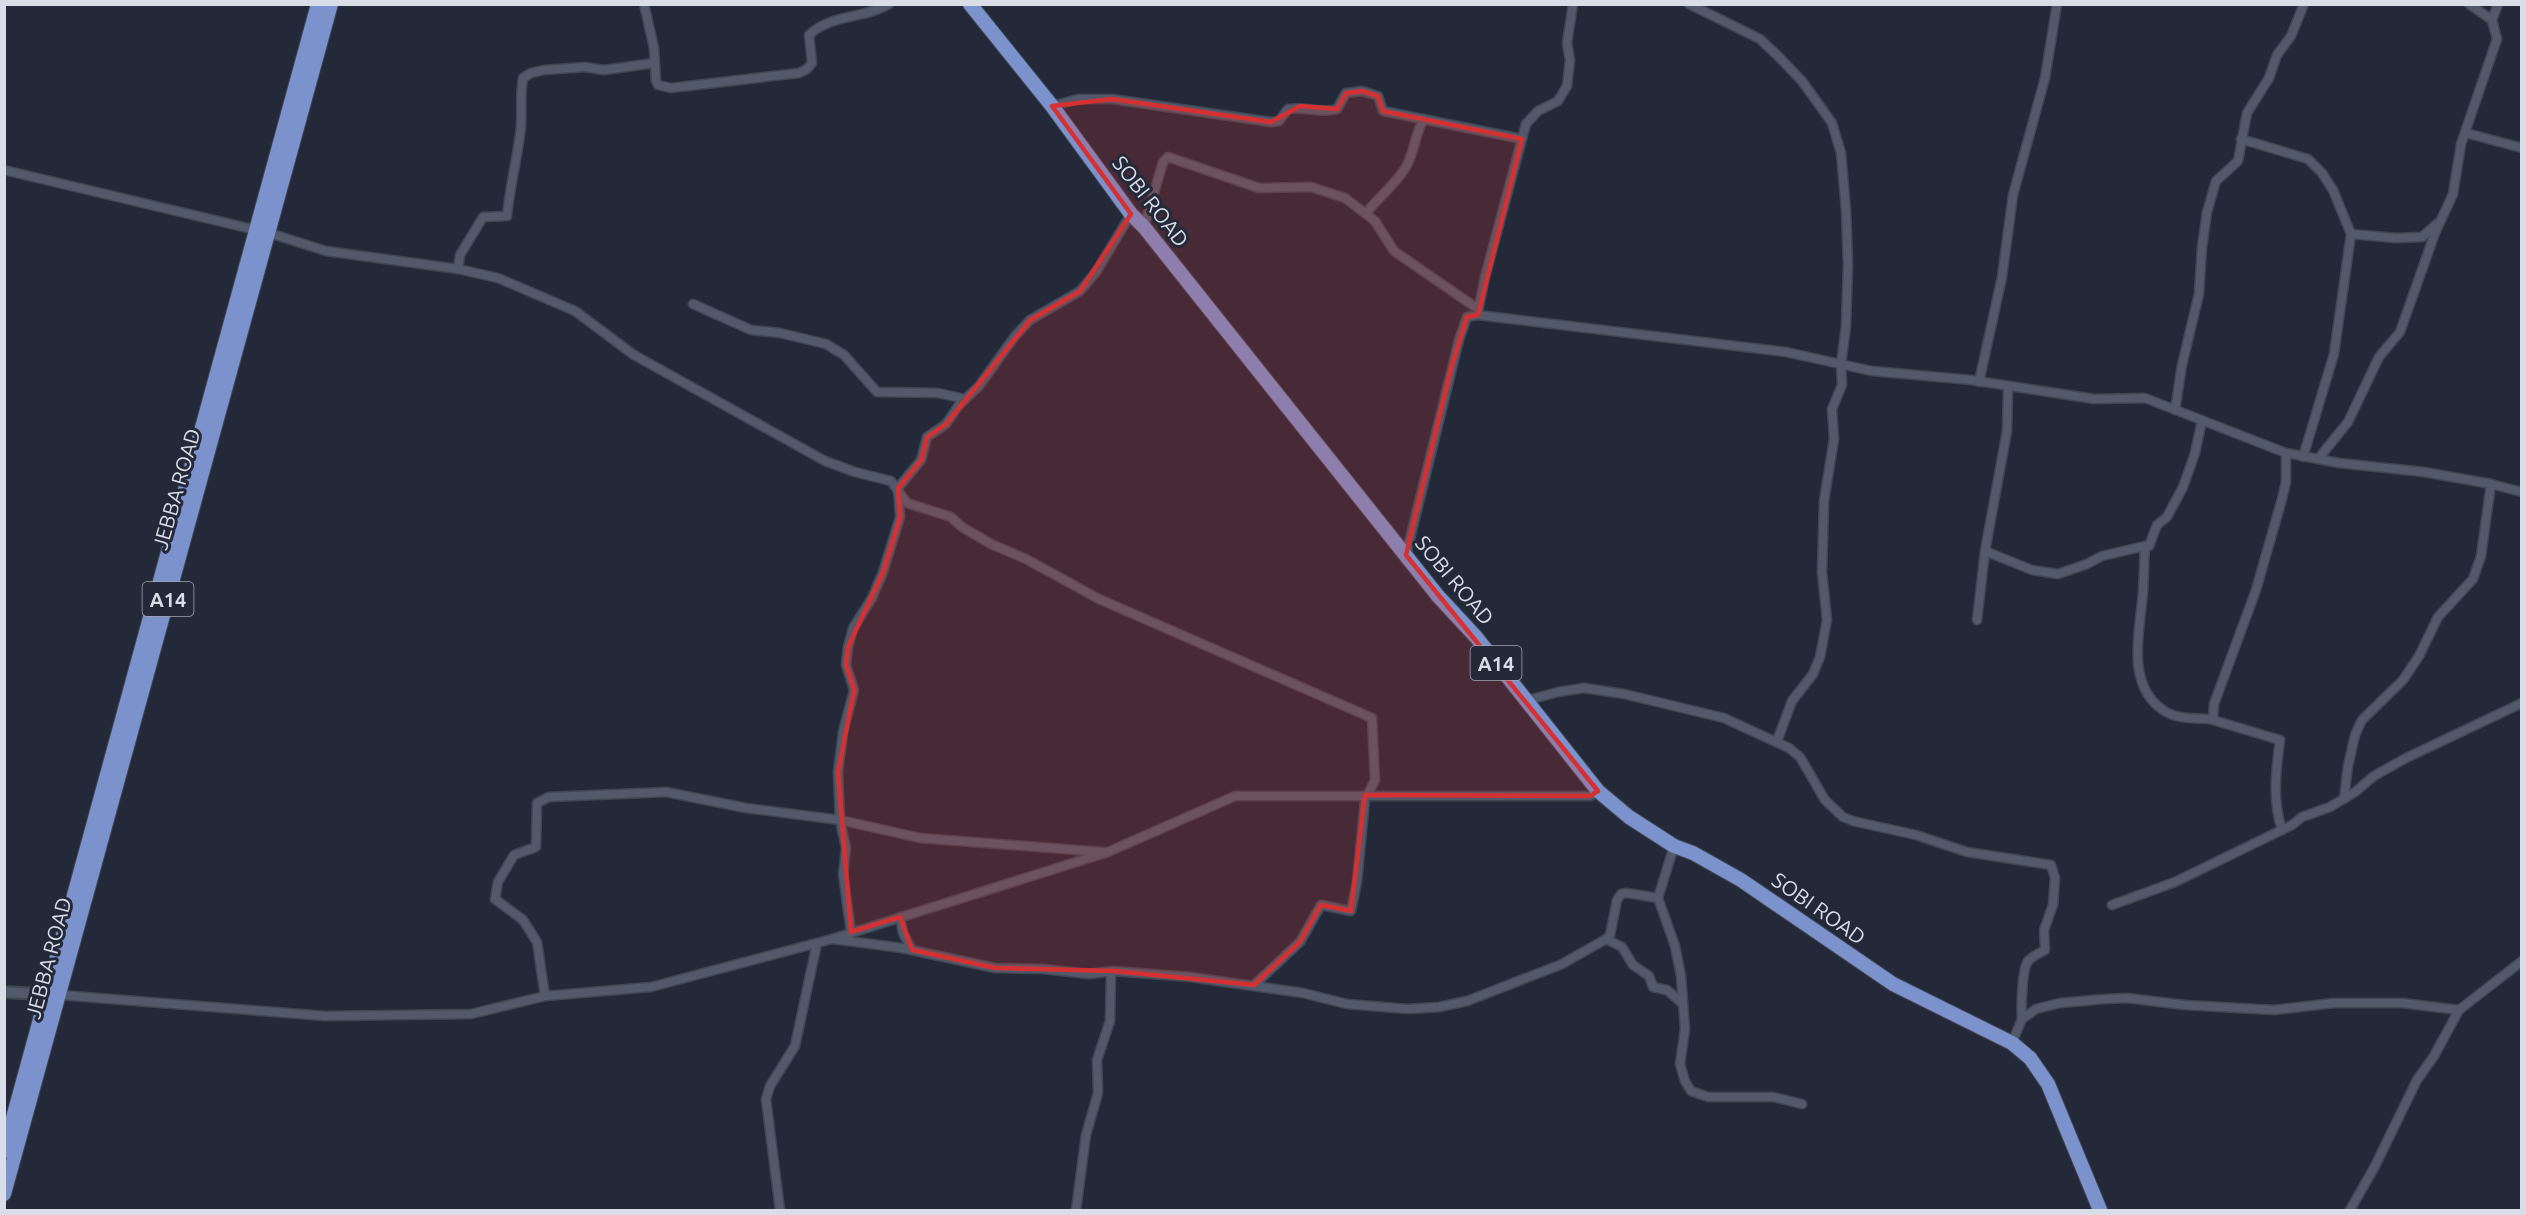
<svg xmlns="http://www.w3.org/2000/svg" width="2526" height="1215" viewBox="0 0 2526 1215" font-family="Ubuntu,sans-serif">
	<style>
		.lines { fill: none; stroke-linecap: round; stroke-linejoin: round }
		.minor-casing { stroke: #414653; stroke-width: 11 }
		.tertiary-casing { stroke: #414653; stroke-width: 14 }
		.trunk-casing { stroke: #414653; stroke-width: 16 }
		.minor { stroke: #52596a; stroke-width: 8 }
		.tertiary { stroke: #52596a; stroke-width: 10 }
		.trunk { stroke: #7b92cd; stroke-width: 14 }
		.marked { fill: #d63132; fill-opacity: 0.2; stroke: #d63132; stroke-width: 4.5; stroke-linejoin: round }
		.labels { text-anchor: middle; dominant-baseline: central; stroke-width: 6; stroke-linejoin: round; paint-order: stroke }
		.shield { fill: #232938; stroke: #a2a7b2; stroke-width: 1.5 }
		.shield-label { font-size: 20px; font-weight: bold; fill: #d8dde7 }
		.street-label { font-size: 21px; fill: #d8dde7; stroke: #232938 }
	</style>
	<rect width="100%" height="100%" fill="#232938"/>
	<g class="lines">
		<g class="minor-casing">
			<g id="minor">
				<path d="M644 4 654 48 656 81 658 85 671 88 799 73 807 69 812 63 809 35C831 14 864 19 889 4"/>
				<polyline points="1689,4 1760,39 1779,57 1802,81 1832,123 1841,153 1846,210 1848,265 1846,326 1841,365 1842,385 1832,409 1834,439 1824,501 1822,572 1827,620 1820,657 1813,674 1792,701 1777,741"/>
				<polyline points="2469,4 2492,20"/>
				<path d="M1052 106 1078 99H1112L1271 122 1279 121 1288 109C1304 106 1321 114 1337 109L1346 93 1362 91 1378 96 1383 111 1522 139"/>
				<polyline points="2466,133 2522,148"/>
				<polyline points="2241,139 2308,159 2322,173 2333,190 2351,234 2334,354 2303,457"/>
				<polyline points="4,170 256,230"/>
				<path d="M1366 213C1379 197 1397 183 1407 165 1415 150 1415 133 1424 119"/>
				<polyline points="1144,227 1163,162 1168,157 1259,188 1311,187 1345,198 1375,221 1394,251 1478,309"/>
				<polyline points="269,233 326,251 458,269 498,278 575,311 634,355 825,461 855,472 891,481 907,503 951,517 962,527 991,544 1026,559 1099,599 1372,718 1375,780 1365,800 1357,882 1351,911 1321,905 1300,942 1254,985"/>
				<polyline points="2351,234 2396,238 2422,237 2438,223"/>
				<path d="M458 269 460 255 483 217 507 216C510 185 518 156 521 126 522 109 520 94 523 78L531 73 544 70 585 67 604 70 654 63"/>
				<polyline points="693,304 751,330 780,333 826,344 844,355 877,392 938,393 965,399"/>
				<polyline points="1478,312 1485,277 1526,124 1538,111 1558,101 1567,86 1570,60 1567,43 1573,4"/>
				<polyline points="1979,382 2002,277 2013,195 2045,78 2057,4"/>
				<polyline points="2175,410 2182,365 2199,294 2202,247 2207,212 2216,181 2238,161 2247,113 2269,78 2277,55 2291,36 2304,4"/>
				<path d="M2202 421 2195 453 2183 487 2167 517 2157 525 2149 546H2145C2144 561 2144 577 2143 592 2140 630 2125 684 2163 710 2177 720 2197 718 2213 719"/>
				<polyline points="2318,459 2348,422 2379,357 2400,332 2435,233 2453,194 2461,144 2497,39 2492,20 2498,4"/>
				<polyline points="1985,551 2032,570 2058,574 2087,564 2102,556 2145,546"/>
				<polyline points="1406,555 1459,340 1467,317 1478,315 1786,352 1872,371 1971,380 2094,399 2145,398 2286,453 2339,463 2424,472 2491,484 2522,492"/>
				<polyline points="1977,620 1985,551 2007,431 2008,387"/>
				<path d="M1525 701 1558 692 1584 688 1624 694 1724 718 1789 748 1800 757 1825 800 1843 817 1853 821 1916 835 1967 852 2051 865 2055 878 2053 905 2044 930 2045 950C2040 953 2032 956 2028 961 2022 969 2021 1007 2022 1019"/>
				<polyline points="2344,799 2348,766 2355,735 2362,720 2403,680 2419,656 2438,617 2473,579 2481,556 2491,484"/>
				<path d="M2282 830C2272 799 2276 771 2280 740L2213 720 2214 704 2256 590 2282 499 2286 482V453"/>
				<polyline points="1658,898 1675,946 1681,976 1685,1029 1680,1064 1685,1081 1691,1091 1708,1097 1773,1097 1802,1104"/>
				<polyline points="2112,905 2175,882 2292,825 2302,817 2330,807 2355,792 2374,776 2406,758 2522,703"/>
				<polyline points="900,917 903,933 912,950"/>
				<polyline points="851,932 843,874 846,848 840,820 838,772 843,732 854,690 846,665 848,647 853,628 872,598 883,572 900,517 898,488 921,460 927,437 946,424 959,405 979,386 1015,336 1030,320 1080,291 1096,272 1131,214"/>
				<polyline points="833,939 902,948 995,968 1043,969 1089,974 1113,971 1190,977 1303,993 1347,1004 1408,1009 1439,1007 1467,1001 1562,964 1606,939 1610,935 1617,900 1621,894 1627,893 1658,898 1674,846"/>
				<polyline points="1606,939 1622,947 1633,965 1649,976 1653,987 1667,990 1683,1004"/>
				<polyline points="60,995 325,1016 471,1014 545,996 651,987 832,939 1108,852 1235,796 1590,796 1598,791"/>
				<polyline points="545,996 537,942 523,920 495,899 498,882 514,855 536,847 537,803 549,797 666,792 746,808 840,820 920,838 1103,852"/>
				<polyline points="2012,1043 2022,1019 2036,1009 2060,1003 2105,999 2127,998 2185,1005 2274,1010 2334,1003 2402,1003 2459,1010"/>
				<polyline points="780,1210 766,1099 770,1086 795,1046 817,943"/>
				<polyline points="1076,1210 1086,1135 1098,1093 1097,1060 1110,1021 1111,972 1106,972"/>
				<polyline points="2350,1210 2374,1168 2417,1080 2434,1056 2459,1010 2522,961"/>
			</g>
		</g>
		<g class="tertiary-casing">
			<polyline id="tertiary" points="4,992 54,995"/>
		</g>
		<g class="trunk-casing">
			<g id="trunk">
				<polyline points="970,4 1052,106 1131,214 1144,227 1438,596 1476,637 1598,791 1629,817 1674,846 1693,853 1741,880 1893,984 2012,1043 2030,1058 2048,1084 2100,1210"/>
				<polyline points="4,1151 318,4"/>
				<polyline points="4,1194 331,4"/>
			</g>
		</g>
		<use href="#minor" class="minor"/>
		<use href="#tertiary" class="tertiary"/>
		<use href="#trunk" class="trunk"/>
	</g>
	<path class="marked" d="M1362 91 1378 96 1383 111 1522 139 1478 315 1467 317 1451 369 1406 555 1598 791 1590 796 1365 795 1351 911 1321 905 1300 942 1254 985 1113 971 995 968 912 950 900 917 851 932 838 772 854 690 846 665 848 647 883 572 900 517 898 488 921 460 927 437 946 424 1030 320 1080 291 1131 214 1052 106 1112 99 1271 122 1300 106 1337 109 1346 93Z"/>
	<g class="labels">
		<g class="shield">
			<rect x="142.5" y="582" width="51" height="34" rx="4.5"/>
			<rect x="1470.5" y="646" width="51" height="34" rx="4.5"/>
		</g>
		<g class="shield-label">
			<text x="168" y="599">A14</text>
			<text x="1496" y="663">A14</text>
		</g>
		<g class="street-label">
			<text transform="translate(1151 201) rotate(52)">SOBI ROAD</text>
			<text transform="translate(176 489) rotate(-74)">JEBBA ROAD</text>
			<text transform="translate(1455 580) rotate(50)">SOBI ROAD</text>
			<text transform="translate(1819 908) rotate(35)">SOBI ROAD</text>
			<text transform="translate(48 958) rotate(-75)">JEBBA ROAD</text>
		</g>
	</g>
	<rect width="2526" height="1215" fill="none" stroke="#d8dde7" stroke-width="12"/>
</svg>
